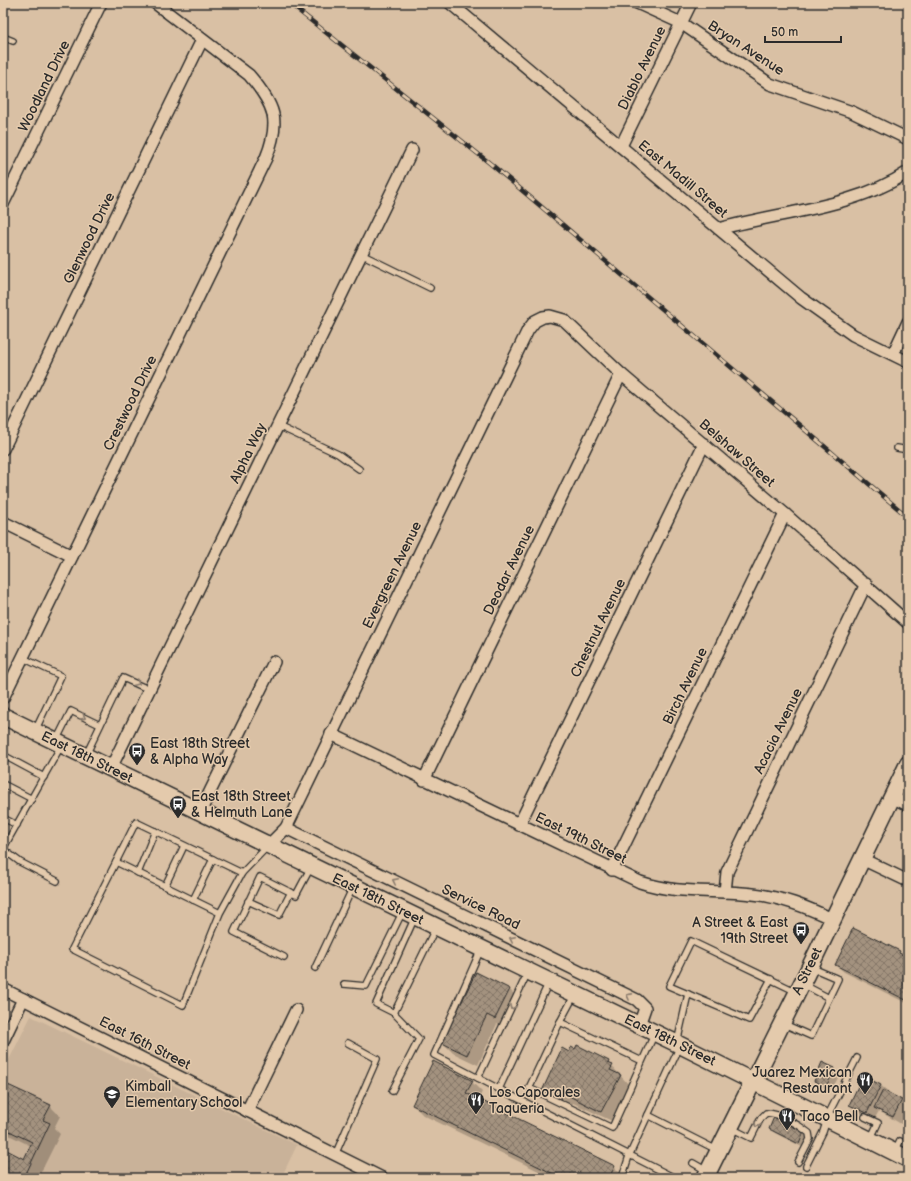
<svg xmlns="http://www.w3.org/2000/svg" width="911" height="1181" viewBox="0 0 911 1181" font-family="'Balsamiq Sans',sans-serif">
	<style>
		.built { fill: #c9b299 }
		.shadow { fill: #0003 }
		.building { fill: url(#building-cross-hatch); stroke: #2b2b2b }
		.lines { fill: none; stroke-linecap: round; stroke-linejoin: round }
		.lane-casing { stroke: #2b2b2b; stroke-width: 8 }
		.street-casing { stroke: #2b2b2b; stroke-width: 14 }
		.secondary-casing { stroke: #2b2b2b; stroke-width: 19 }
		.lane { stroke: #e4caac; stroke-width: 5.5 }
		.street { stroke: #e4caac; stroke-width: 11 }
		.secondary { stroke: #e4caac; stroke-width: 16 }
		.rail-casing { stroke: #2b2b2b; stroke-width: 4.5 }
		.rail { stroke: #e4caac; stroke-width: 3; stroke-dasharray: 9; stroke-linecap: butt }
		.oneway { stroke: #887a6c }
		.labels { text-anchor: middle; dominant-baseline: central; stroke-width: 3; stroke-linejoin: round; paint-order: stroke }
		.street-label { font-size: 14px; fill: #2b2b2b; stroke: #e4caac }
		.poi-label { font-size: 14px; fill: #2b2b2b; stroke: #e4caac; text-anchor: start }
	</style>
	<defs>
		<pattern id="building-cross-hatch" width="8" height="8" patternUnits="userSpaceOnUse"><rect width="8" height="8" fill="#a3927f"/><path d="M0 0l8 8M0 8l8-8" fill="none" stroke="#857768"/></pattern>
	</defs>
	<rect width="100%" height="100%" fill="#d9c0a4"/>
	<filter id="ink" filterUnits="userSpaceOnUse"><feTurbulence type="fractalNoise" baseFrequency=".025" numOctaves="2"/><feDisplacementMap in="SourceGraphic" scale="8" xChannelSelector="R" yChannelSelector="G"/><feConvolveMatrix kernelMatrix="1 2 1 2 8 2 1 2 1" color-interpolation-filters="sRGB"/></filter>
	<g filter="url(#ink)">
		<polygon class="built" points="31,1016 297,1145 281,1178 3,1178 3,1072"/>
		<g class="shadow">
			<polygon points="854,929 908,957 908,1004 844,972 836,965"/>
			<polygon points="509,989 519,999 506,1028 497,1024 478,1065 453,1053 443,1043"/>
			<polygon points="569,1053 608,1062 630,1086 612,1121 573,1103 570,1109 553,1101 543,1091"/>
			<polygon points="823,1064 835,1069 840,1074 831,1091 820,1086 815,1081"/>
			<polygon points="472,1082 482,1092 478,1100 614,1167 624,1177 624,1178 553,1178 423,1115 413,1105"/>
			<polygon points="880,1085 908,1107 901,1124 879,1111 874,1120 858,1112 850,1105"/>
			<polygon points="3,1098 50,1106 60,1116 54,1128 60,1134 38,1178 3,1178 3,1149 25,1160 31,1146 3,1132"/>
			<polygon points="775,1119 804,1133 809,1138 804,1148 775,1133 770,1128"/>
		</g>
		<g class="building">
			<polygon points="853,928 900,951 899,953 908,957 908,1001 835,965"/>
			<polygon points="476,972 510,989 495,1019 487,1015 467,1055 442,1043"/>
			<polygon points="577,1045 609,1061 608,1063 613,1065 610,1070 621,1075 601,1112 563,1093 560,1100 542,1091 562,1048 569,1052 571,1047 575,1049"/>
			<polygon points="433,1061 473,1081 466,1093 615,1166 609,1178 562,1178 412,1105"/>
			<polygon points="822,1062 835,1068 826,1087 814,1081"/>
			<polygon points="863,1076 881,1085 867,1113 849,1105"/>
			<polygon points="8,1085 51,1105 43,1120 50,1123 24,1178 3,1178 3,1148 24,1159 32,1142 3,1128 3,1096"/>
			<polygon points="883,1090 902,1100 893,1117 874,1108"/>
			<polygon points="774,1117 804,1132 799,1144 769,1129"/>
		</g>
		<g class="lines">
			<g class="lane-casing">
				<g id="lane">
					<polyline points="3,37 13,41"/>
					<polyline points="361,254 430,288"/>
					<polyline points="278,426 338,454 359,469"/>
					<polyline points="897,448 908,450"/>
					<polyline points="23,658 61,676 35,731"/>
					<polyline points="56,741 71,711 100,725"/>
					<polyline points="3,755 44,777"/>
					<polyline points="86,755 123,678 150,690"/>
					<polyline points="3,784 32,799"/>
					<polyline points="3,818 17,825"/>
					<polyline points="3,849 61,746"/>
					<polyline points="4,850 20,862 57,881"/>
					<polyline points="116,862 136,822 242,873"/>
					<polyline points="138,873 155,831"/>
					<polyline points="165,886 184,846"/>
					<polyline points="193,900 213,859"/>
					<polyline points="248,901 279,915 291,892"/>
					<polyline points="220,913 183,1005 72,949 116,862 220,913 242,873 268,846"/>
					<polyline points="415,917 376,1004 394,1013 436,927"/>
					<polyline points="481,949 434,1055 499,1089"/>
					<polyline points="284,957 234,932 260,877 296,895 311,867"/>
					<polyline points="315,968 353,887"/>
					<polyline points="771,979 749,1020 669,986 691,941 797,992"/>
					<polyline points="807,980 810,988 829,998"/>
					<polyline points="549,982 499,1089 675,1178"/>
					<polyline points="344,984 366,986 403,911"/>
					<polyline points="560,1022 574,996"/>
					<polyline points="784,1024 811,1036 838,979 817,970 811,973"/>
					<polyline points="677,1043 688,994"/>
					<polyline points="680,1046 648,1115 717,1150"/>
					<polyline points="642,1061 560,1022 529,1088 612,1128 654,1035"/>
					<polyline points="478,1078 528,972"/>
					<polyline points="392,1091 419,1039 394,1013"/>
					<polyline points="865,1117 878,1123 870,1140"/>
					<path d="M731 1128 751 1138 761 1118 766 1113C779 1113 798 1124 809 1133L810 1139 798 1162"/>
					<polyline points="895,1152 900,1141"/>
					<polyline points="335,1155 377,1059 348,1043"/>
					<polyline points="693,1163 719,1178"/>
					<polyline points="806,1166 823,1132 829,1113 857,1058"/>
					<polyline points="623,1175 629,1178"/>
					<polyline points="622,1178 629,1156 648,1115"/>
				</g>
			</g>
			<g class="street-casing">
				<g id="street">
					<polyline points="450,3 801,298 853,335 908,362"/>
					<polyline points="637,3 681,23 770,84 852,112 908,139"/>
					<polyline points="621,146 691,3"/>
					<polyline points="3,204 101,3"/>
					<path d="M719 229C779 212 855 208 908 172"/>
					<polyline points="893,354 908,322"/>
					<polyline points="3,449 202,40"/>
					<polyline points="3,522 72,556"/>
					<path d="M3 698 266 158C281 121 275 105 249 75L155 3"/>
					<path d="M331 734 640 882C679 895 713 889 753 894 782 897 807 907 832 919"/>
					<polyline points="111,768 412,150"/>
					<polyline points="424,780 621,374"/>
					<polyline points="892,797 908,805"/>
					<polyline points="200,812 274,662"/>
					<polyline points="519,825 704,444"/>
					<polyline points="286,828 637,1000 645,1008 639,1025"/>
					<polyline points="268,846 286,828 528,330 535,321 543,317 550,316 564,320 621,374 785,514 908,623"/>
					<polyline points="862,859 908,881"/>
					<polyline points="612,870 785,514"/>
					<polyline points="725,892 727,872 866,584"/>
					<polyline points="3,989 382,1178"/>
					<polyline points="3,1041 23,999"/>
					<polyline points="247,1111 296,1010"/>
				</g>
			</g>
			<g class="secondary-casing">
				<g id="secondary">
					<polyline points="3,716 680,1045 908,1159"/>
					<polyline points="705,1178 806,975 908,764"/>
				</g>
			</g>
			<use href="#lane" class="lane"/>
			<use href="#street" class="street"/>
			<use href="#secondary" class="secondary"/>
			<g class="rail-casing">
				<polyline id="rail" points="289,3 492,165 908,517"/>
			</g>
			<use href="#rail" class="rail"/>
		</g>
		<defs><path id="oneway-chevron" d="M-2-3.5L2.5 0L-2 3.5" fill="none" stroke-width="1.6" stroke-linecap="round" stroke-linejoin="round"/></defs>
		<g class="oneway">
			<use href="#oneway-chevron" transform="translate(137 683) rotate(25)"/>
			<use href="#oneway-chevron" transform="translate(83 717) rotate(26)"/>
			<use href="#oneway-chevron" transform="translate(395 881) rotate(-154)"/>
			<use href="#oneway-chevron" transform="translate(512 939) rotate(-154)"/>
			<use href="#oneway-chevron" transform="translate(629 996) rotate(-152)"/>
			<use href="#oneway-chevron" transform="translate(512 1007) rotate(115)"/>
			<use href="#oneway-chevron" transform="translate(757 1125) rotate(116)"/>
		</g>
	</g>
	<defs>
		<g id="bus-pin" transform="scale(0.9)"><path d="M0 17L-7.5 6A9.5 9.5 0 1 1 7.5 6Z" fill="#2b2b2b" stroke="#e4caac"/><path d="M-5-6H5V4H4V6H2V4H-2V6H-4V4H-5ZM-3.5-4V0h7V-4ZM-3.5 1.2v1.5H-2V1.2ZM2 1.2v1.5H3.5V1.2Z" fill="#fff"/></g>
		<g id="restaurant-pin" transform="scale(0.9)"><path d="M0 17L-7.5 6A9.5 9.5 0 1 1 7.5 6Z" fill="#2b2b2b" stroke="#e4caac"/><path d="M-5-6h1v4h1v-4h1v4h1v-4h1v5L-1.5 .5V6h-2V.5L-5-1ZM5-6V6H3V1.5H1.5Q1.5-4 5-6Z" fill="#fff"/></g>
		<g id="school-pin" transform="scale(0.9)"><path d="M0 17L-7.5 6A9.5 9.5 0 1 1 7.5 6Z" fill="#2b2b2b" stroke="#e4caac"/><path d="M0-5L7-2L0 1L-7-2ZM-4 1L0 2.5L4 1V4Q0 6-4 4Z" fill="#fff"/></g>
	</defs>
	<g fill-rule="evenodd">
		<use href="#bus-pin" x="137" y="751"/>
		<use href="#bus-pin" x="178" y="804"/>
		<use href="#bus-pin" x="801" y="930"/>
		<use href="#restaurant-pin" x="865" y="1080"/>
		<use href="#school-pin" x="112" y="1094"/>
		<use href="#restaurant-pin" x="476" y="1100"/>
		<use href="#restaurant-pin" x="787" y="1116"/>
	</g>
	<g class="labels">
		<g class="street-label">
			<text transform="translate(746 48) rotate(33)">Bryan Avenue</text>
			<text transform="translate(642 68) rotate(-64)">Diablo Avenue</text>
			<text transform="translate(44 86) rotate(-64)">Woodland Drive</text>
			<text transform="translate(683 179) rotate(40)">East Madill Street</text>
			<text transform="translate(89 238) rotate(-64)">Glenwood Drive</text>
			<text transform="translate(130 403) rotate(-64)">Crestwood Drive</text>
			<text transform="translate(248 453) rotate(-64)">Alpha Way</text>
			<text transform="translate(737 453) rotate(41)">Belshaw Street</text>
			<text transform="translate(509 570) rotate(-64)">Deodar Avenue</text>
			<text transform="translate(392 575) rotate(-64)">Evergreen Avenue</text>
			<text transform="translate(598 628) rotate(-64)">Chestnut Avenue</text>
			<text transform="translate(685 686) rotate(-64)">Birch Avenue</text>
			<text transform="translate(778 731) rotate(-64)">Acacia Avenue</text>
			<text transform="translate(87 757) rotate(26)">East 18th Street</text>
			<text transform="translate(581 838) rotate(26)">East 19th Street</text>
			<text transform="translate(378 899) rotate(26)">East 18th Street</text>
			<text transform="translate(481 907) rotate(26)">Service Road</text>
			<text transform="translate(807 971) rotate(-64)">A Street</text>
			<text transform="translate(670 1040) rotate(26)">East 18th Street</text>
			<text transform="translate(145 1043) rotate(27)">East 16th Street</text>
		</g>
		<g class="poi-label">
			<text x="150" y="743">East 18th Street<tspan x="150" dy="16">&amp; Alpha Way</tspan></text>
			<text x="191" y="796">East 18th Street<tspan x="191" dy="16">&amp; Helmuth Lane</tspan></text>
			<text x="788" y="922" text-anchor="end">A Street &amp; East<tspan x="788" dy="16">19th Street</tspan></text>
			<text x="852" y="1072" text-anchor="end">Juarez Mexican<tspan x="852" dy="16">Restaurant</tspan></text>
			<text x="125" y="1086">Kimball<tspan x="125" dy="16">Elementary School</tspan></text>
			<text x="489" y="1092">Los Caporales<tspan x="489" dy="16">Taqueria</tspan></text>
			<text x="800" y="1116">Taco Bell</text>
		</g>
	</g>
	<rect width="911" height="1181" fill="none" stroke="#e4caac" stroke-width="16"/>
	<rect x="8" y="8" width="895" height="1165" fill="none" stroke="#2b2b2b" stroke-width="1.5" filter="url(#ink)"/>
	<path d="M765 36v6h76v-6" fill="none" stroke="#2b2b2b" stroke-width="2"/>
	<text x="771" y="36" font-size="12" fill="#2b2b2b" stroke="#e4caac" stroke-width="3" paint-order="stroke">50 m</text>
</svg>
